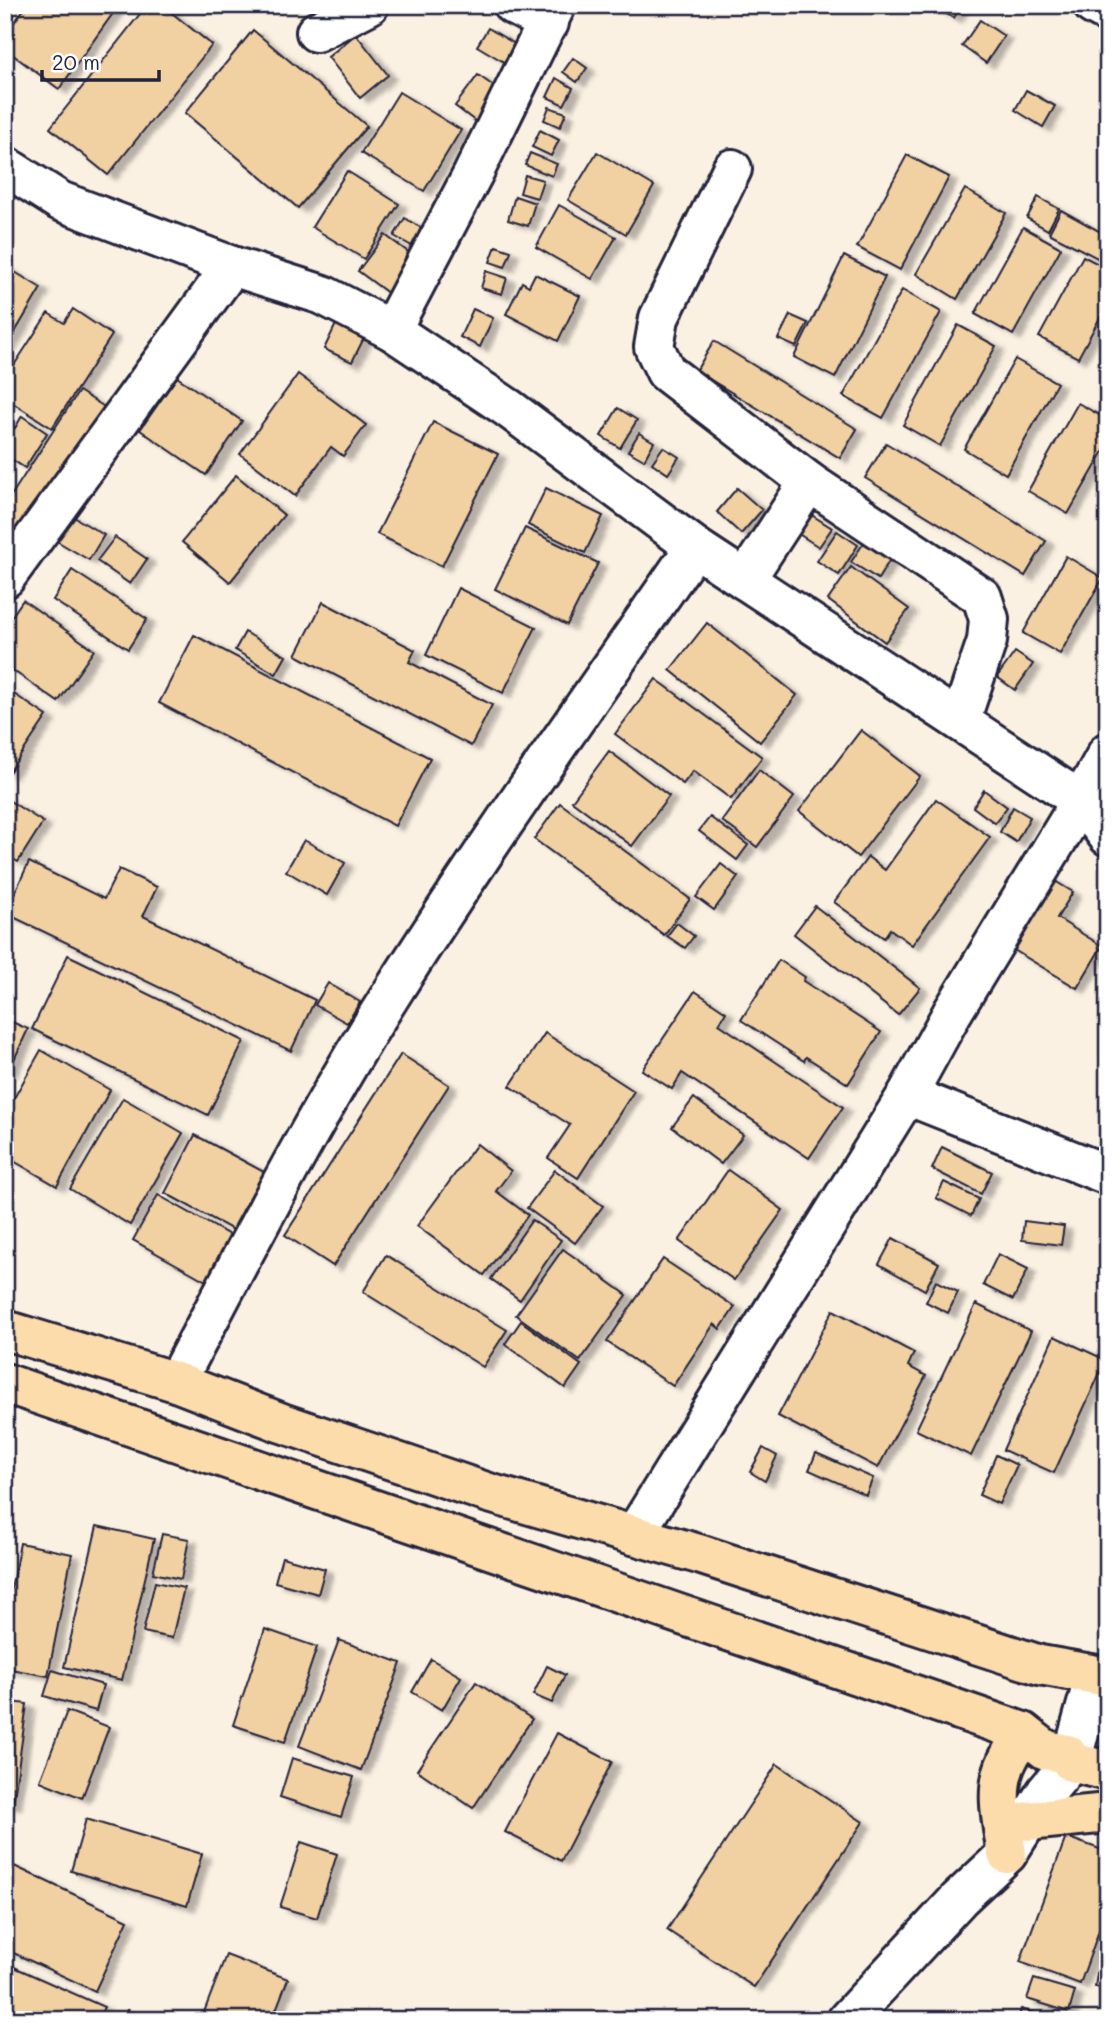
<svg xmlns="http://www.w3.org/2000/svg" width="1113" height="2025" viewBox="0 0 1113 2025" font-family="Mali,sans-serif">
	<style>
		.building { fill: #f1d0a2; stroke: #22223b; stroke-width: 2; filter: url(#shadow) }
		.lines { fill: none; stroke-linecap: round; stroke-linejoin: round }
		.minor-casing { stroke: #22223b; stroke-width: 44 }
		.major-casing { stroke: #22223b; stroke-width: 44 }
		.minor { stroke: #fff; stroke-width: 38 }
		.major { stroke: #fddcac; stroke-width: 38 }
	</style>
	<defs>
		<filter id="shadow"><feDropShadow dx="8" dy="4.5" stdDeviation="2" flood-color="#0004"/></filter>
	</defs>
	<rect width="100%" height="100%" fill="#fbf1e3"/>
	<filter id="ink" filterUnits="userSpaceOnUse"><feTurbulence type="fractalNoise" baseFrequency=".0143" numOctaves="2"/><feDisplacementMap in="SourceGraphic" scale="14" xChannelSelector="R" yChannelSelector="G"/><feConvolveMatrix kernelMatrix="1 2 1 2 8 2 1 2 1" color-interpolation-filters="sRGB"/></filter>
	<g filter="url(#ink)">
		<g class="building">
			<polygon points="27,5 112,5 116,9 59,89 5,49 5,35"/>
			<polygon points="147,5 162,5 212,45 108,175 50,128"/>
			<polygon points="930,5 961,5 954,18"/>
			<polygon points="980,20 1004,36 986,63 962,46"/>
			<polygon points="488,28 515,44 504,62 477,46"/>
			<polygon points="253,30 367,126 298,208 185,113"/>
			<polygon points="356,34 388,75 360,98 328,57"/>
			<polygon points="573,58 587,68 577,82 563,72"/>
			<polygon points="478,75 506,95 483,127 455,106"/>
			<polygon points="556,78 573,88 564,105 547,97"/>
			<polygon points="1026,90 1055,106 1043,127 1015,110"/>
			<polygon points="399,92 461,130 424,191 361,153"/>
			<polygon points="549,107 566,113 560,127 544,120"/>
			<polygon points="540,130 559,140 551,156 532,147"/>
			<polygon points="597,152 654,186 626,234 568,200"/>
			<polygon points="530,153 557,164 552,176 525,165"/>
			<polygon points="907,155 949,177 900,270 857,247"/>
			<polygon points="347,171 399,204 364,259 312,227"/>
			<polygon points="525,175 543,180 537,198 520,193"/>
			<polygon points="965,189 1006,213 957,299 916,274"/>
			<polygon points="515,196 535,203 528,226 508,220"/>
			<polygon points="1038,197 1059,209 1048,230 1027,218"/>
			<polygon points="559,205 616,237 592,279 536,247"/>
			<polygon points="1061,210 1108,236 1107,263 1049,233"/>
			<polygon points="405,218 429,233 419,250 394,236"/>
			<polygon points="1023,227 1061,248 1013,335 975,314"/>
			<polygon points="385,235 415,257 388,293 358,271"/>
			<polygon points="496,246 511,251 505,267 490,262"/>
			<polygon points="844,256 885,277 835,378 794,357"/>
			<polygon points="1083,256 1108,269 1108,303 1078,358 1039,337"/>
			<polygon points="5,266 41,288 5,349"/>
			<polygon points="486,271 507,278 502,294 481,288"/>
			<polygon points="535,274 580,296 558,341 506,314 522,282 529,286"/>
			<polygon points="902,290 941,312 883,418 843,396"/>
			<polygon points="73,309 112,335 52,428 5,398 5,379 48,313 64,323"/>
			<polygon points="473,309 493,318 480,347 460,337"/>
			<polygon points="790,315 808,323 796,347 778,339"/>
			<polygon points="337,322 365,336 352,362 324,349"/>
			<polygon points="958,325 996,346 940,446 903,425"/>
			<polygon points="714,341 857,429 840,458 696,371"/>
			<polygon points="1015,359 1057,383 1006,474 964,449"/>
			<polygon points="298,374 366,425 343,456 331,447 295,496 240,454"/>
			<polygon points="177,377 242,421 206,475 140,430"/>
			<polygon points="79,391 111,411 28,539 5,525 5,505"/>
			<polygon points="1078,403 1108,420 1108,444 1068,514 1028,491"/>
			<polygon points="618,408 637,420 620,448 601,436"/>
			<polygon points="22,416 47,433 25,468 5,455 5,422 15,428"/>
			<polygon points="433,422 498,454 442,566 377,534"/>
			<polygon points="639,433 654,442 644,460 628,451"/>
			<polygon points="886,443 1046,541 1025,576 865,478"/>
			<polygon points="663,447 679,457 668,474 652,463"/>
			<polygon points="236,475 284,515 230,582 182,542"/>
			<polygon points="546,488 603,516 585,553 528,525"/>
			<polygon points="737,488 762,510 741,534 717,512"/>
			<polygon points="69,514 104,535 89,560 55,540"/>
			<polygon points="810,514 832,528 819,547 797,533"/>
			<polygon points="525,528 598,563 567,625 495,589"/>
			<polygon points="837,531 858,545 839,575 817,561"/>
			<polygon points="871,532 897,548 878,579 851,562"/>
			<polygon points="115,537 147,559 130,584 97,561"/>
			<polygon points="1066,556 1103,578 1060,654 1023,633"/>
			<polygon points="851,567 909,609 885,642 828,600"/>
			<polygon points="72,570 147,619 128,649 53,600"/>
			<polygon points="458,588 536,627 503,693 426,655"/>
			<polygon points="23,600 94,650 58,702 5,665 5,626"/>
			<polygon points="323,602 415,650 409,662 492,705 471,746 296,655"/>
			<polygon points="707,623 797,695 760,742 670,670"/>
			<polygon points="245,632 286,656 276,674 235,650"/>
			<polygon points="194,635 430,758 395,826 159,703"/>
			<polygon points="1015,652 1033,664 1015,690 997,677"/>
			<polygon points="656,679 762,757 731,799 693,771 683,784 615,734"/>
			<polygon points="5,688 47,716 8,774 5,772"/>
			<polygon points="861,730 920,776 858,857 799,811"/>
			<polygon points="609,751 669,796 632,846 572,801"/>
			<polygon points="759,770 794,797 757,847 722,821"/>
			<polygon points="984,790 1007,807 995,823 973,807"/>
			<polygon points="5,798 43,822 18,862 5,854"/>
			<polygon points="936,799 990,837 912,945 890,929 884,938 834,902 868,857 885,870"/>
			<polygon points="560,803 690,899 664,935 534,839"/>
			<polygon points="1013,807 1030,817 1016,842 1000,832"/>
			<polygon points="710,817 748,845 737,860 699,831"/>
			<polygon points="304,840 345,863 327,895 286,871"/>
			<polygon points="29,862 104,899 119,869 157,887 143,916 315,1000 291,1051 5,913"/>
			<polygon points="721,864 738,877 714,910 696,897"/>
			<polygon points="1045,875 1073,892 1057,918 1102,946 1077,988 1004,944"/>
			<polygon points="815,906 920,988 898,1015 794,934"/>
			<polygon points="677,923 694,936 685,948 667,936"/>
			<polygon points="68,955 244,1041 208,1115 32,1029"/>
			<polygon points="779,960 805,977 803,981 881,1032 848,1084 806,1057 804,1061 741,1020"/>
			<polygon points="328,983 360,1002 347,1023 315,1005"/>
			<polygon points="695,991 726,1012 719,1024 843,1107 809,1158 682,1073 672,1089 642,1070"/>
			<polygon points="5,1019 28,1029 8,1073 5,1071"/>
			<polygon points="545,1033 634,1091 578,1178 548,1158 570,1125 510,1086"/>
			<polygon points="41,1050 110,1090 57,1186 5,1156 5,1114"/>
			<polygon points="401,1054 449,1085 333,1266 285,1235"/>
			<polygon points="123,1098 183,1133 130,1225 70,1189"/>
			<polygon points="694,1098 743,1135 721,1164 672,1127"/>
			<polygon points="195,1135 264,1172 233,1230 165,1193"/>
			<polygon points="477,1144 511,1171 496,1191 528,1215 484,1275 417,1226"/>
			<polygon points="942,1147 992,1172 981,1194 932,1169"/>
			<polygon points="555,1170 603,1206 575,1243 527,1208"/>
			<polygon points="728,1170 783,1210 734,1280 679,1241"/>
			<polygon points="944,1182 979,1199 971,1216 936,1198"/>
			<polygon points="158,1195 231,1236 206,1281 133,1240"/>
			<polygon points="532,1220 561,1240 520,1300 491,1279"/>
			<polygon points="1024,1221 1064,1226 1061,1245 1022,1240"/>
			<polygon points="893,1238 939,1263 925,1290 879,1264"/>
			<polygon points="563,1249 627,1295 580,1361 516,1315"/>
			<polygon points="998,1254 1028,1269 1013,1300 983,1285"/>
			<polygon points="386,1255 507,1330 483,1367 363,1292"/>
			<polygon points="663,1259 735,1307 720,1329 714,1324 673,1386 607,1342"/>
			<polygon points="936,1281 958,1292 948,1313 926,1302"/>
			<polygon points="976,1304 1031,1331 971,1456 916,1430"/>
			<polygon points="833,1310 914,1353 908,1366 926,1376 878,1468 778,1416"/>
			<polygon points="521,1321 581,1365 565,1388 505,1344"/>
			<polygon points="1054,1336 1106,1360 1054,1473 1003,1450"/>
			<polygon points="763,1448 777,1456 765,1481 750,1472"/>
			<polygon points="816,1453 873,1478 866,1495 809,1470"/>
			<polygon points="996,1455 1017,1465 999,1504 979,1495"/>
			<polygon points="97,1526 154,1539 122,1680 64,1667"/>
			<polygon points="162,1534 189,1539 181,1579 153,1573"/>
			<polygon points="20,1543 72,1554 48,1676 5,1668 5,1621"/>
			<polygon points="282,1557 325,1569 318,1594 275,1582"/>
			<polygon points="155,1582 184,1588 172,1638 143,1632"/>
			<polygon points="265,1629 317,1647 285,1742 233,1725"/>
			<polygon points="339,1640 401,1663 361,1770 299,1746"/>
			<polygon points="431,1659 461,1677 442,1710 412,1692"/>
			<polygon points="547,1666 565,1675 552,1703 533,1695"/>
			<polygon points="52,1670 103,1685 96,1711 44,1696"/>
			<polygon points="476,1682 532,1719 473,1808 417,1770"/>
			<polygon points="5,1701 27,1704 13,1805 5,1804"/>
			<polygon points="67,1711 109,1727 82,1798 40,1781"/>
			<polygon points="557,1733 612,1762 561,1861 505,1832"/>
			<polygon points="292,1758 354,1777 341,1817 280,1797"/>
			<polygon points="777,1764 863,1822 754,1987 667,1930"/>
			<polygon points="86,1819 202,1854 187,1906 71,1871"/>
			<polygon points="1066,1837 1108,1852 1108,1905 1080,1984 1020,1962"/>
			<polygon points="301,1842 337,1854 317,1918 280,1907"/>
			<polygon points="12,1865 128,1920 95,1991 5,1949 5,1880"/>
			<polygon points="1101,1947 1108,1948 1108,1989 1095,1987"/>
			<polygon points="226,1955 288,1979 272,2020 201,2020"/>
			<polygon points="5,1963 104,2007 98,2020 5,2020"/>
			<polygon points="1034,1979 1075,1991 1069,2012 1027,1999"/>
			<polygon points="1021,2009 1058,2020 1018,2020"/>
			<polygon points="127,2010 152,2020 123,2020"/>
			<polygon points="623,2011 632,2020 614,2020"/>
		</g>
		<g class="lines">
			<g class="minor-casing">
				<g id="minor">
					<polyline points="513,5 549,23"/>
					<polyline points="1093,5 1108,13"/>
					<polyline points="316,32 369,5"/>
					<polyline points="5,166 60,201 232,266 323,295 391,330 508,408 695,547 1081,801 1108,836"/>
					<polyline points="732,169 659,318 654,347 666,372 809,482 982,597 989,619 987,641 960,721"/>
					<polyline points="391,330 473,174 556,5"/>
					<polyline points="5,578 232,266"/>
					<polyline points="745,580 809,482"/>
					<polyline points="907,1095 1108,1175"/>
					<path d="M176 1382C245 1251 313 1118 392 993 488 841 593 695 695 547"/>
					<polyline points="634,1535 907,1095 952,1013 1081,801 1108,752"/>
					<polyline points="847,2020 959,1899 1007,1854 1046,1792 1071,1762 1095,1675"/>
				</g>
			</g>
			<g class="major-casing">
				<g id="major">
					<polyline points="5,1330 176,1382 282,1423 489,1493 702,1555 1040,1665 1108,1677"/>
					<polyline points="5,1383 1023,1732 1046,1750 1067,1754 1071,1762 1108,1771"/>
					<polyline points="1028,1821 1108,1813"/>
					<path d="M1007 1854C1003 1825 994 1794 1005 1766 1010 1754 1017 1743 1023 1732"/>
				</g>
			</g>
			<use href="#minor" class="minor"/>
			<use href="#major" class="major"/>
		</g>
	</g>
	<rect width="1113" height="2025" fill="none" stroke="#fff" stroke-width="28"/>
	<rect x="14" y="14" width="1085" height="1997" fill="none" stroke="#22223b" stroke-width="2.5" filter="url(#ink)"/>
	<path d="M42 70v10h117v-10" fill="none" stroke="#22223b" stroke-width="3.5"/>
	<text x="52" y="70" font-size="21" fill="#22223b" stroke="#ffffff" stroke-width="5" paint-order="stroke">20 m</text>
</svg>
